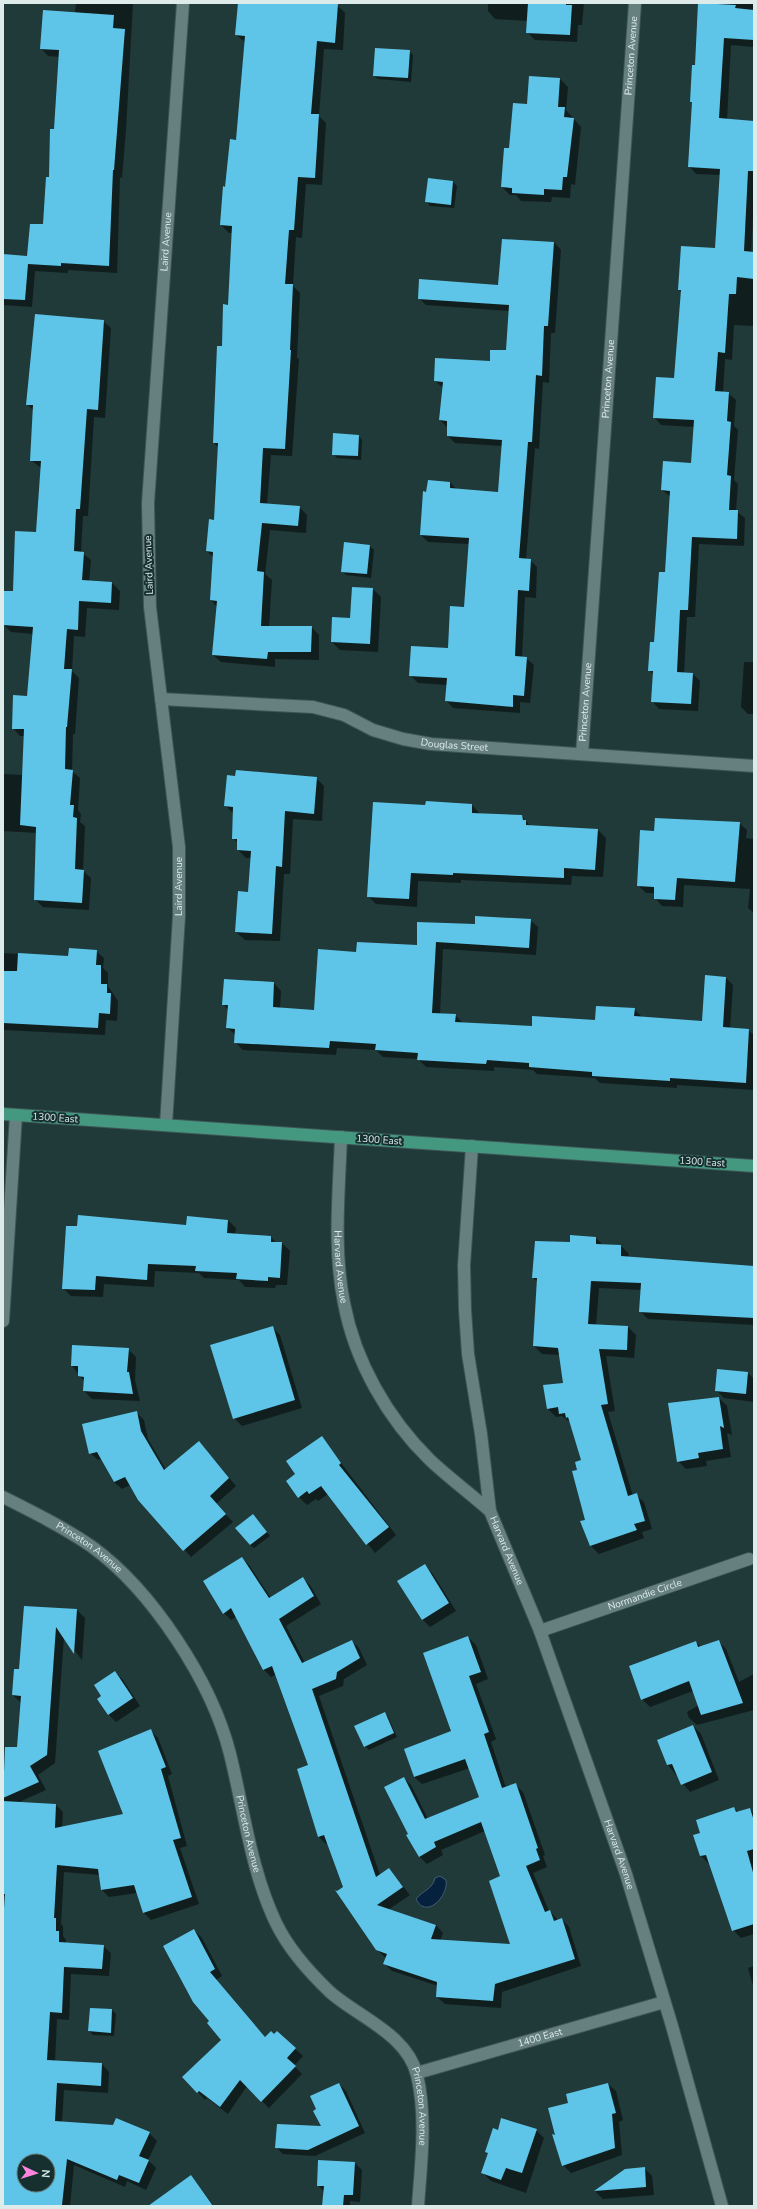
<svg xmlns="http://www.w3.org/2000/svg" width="757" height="2209" viewBox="0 0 757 2209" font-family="'Nunito Sans',sans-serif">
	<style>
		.water { fill: #05213e; stroke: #465e72 }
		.shadow { fill: #0007; fill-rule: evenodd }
		.building { fill: #5ec5e9; fill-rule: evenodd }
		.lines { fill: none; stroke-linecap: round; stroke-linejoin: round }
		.minor-casing { stroke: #3f5555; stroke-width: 14 }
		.major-casing { stroke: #3f5555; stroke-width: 14 }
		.minor { stroke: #65807f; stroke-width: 12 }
		.major { stroke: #449880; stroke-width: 12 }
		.labels { text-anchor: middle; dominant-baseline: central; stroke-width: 4; stroke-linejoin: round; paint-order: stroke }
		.street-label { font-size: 10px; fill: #ddebeb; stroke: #162f2f }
	</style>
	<rect width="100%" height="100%" fill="#203939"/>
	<path class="water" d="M440 1876 446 1880C449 1896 426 1920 416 1899 423 1890 432 1890 435 1878Z"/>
	<g class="shadow">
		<polygon points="76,3 133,3 126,130 122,178 120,177 117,273 68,270 68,273 35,271 32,307 3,305 3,255 28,257 44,225 55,130 60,57 48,56 41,48 75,13"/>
		<polygon points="239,3 326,3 337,5 345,13 343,50 324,49 319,116 326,123 322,185 306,184 302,238 296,237 293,286 300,293 297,358 299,359 292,456 271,455 267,504 299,507 307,515 306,533 270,530 265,574 272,580 269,627 311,627 319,635 319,660 275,659 275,667 221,662 213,655 217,607 211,600 213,557 207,551 215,521 218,447 214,443 229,306 233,233 229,233 221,225 226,188 237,141 245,42 236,35"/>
		<polygon points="488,3 584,3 582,25 578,25 577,42 535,40 527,32 528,21 495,19 488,11"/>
		<polygon points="705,3 754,3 754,47 731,45 727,120 754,122 754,202 751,252 754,253 754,326 734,325 732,360 725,359 723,392 728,393 736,400 734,426 738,430 734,480 738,484 736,511 745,518 744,546 699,544 695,617 687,617 684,674 693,674 700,681 698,711 659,709 652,701 654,675 649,670 666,573 671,497 662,490 692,464 694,427 661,425 654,417 675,379 682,293 679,290 716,249 720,175 696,174 689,166 693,103 691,101"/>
		<polygon points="409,51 413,55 411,82 378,79 374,76"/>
		<polygon points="560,79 568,87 566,110 581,127 575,185 571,184 570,198 552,197 551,202 521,201 516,195 510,195 502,187 510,149"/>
		<polygon points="453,182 457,186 454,208 430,206 427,202"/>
		<polygon points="554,242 561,250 555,333 551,333 549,383 543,382 539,449 535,448 526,560 530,560 537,567 536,598 525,597 522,657 526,658 534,665 530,703 520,702 520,713 453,708 446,700 447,685 418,683 410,675 449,649 465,608 469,544 428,542 421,535 427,493 450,482 457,490 499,493 502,446 455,443 448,436 447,427 440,420 443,388 435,381 490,362 507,351 509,311 426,305 419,298 499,286"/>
		<polygon points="103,321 111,328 105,418 94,417 88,516 83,516 81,552 91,560 89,582 112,583 120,591 119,610 87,608 85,637 74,636 72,671 79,678 75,734 73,734 72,771 80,778 78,810 81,814 80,822 85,826 83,871 91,878 89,910 43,907 35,899 37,833 3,831 3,774 23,775 25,736 20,736 13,728 28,697 33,634 11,632 3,624 5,592 14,592 37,533 41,468 31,460 34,411 27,404"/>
		<polygon points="359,436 362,440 361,460 337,458 333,454"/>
		<polygon points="345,543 370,546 374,550 371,578 346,575 342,571"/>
		<polygon points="373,589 381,597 378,652 340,650 332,642 351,619"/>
		<polygon points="744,662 754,662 754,714 748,714 741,707"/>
		<polygon points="316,778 324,786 322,821 293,819 290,874 284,874 280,941 245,940 236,932 249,893 252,858 246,858 238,850 238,843 233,838 233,813 225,805"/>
		<polygon points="472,805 480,814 522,816 530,826 598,830 606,838 603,877 572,876 571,885 461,880 461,883 418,881 417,907 376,904 368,896 426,806"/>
		<polygon points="739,823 747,830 746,838 754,839 754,913 748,908 750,889 684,885 683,907 662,906 655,898 655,893 646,893 638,885 655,832"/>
		<polygon points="530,920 538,927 536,955 443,949 440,1015 455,1015 463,1023 533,1027 596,1021 634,1009 642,1017 703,1022 726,978 733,985 730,1029 748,1030 754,1035 754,1090 677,1085 677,1088 600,1083 595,1078 537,1074 533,1070 494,1067 494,1071 426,1067 418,1059 383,1057 376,1050 337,1048 336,1055 243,1050 236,1043 236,1035 227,1028 228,1010 223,1004 225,980 274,983 281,991 280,1009 315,1011 357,953 418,946 476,925"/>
		<polygon points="96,951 104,958 103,968 108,973 108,986 118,1001 117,1021 106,1020 105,1035 3,1030 3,953 69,957"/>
		<polygon points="228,1220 236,1228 235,1235 271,1237 276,1243 282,1243 290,1251 287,1285 276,1285 275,1288 245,1287 239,1280 204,1278 199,1273 155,1271 154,1287 104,1284 103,1297 71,1296 63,1288 187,1226"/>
		<polygon points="596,1238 604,1246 621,1246 629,1254 628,1258 754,1267 754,1325 648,1319 640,1311 642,1290 599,1288 596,1325 628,1327 636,1335 634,1358 606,1356 615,1411 608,1412 633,1496 636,1495 644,1502 652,1529 642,1532 644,1538 599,1554 591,1546 581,1522 587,1520 579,1471 583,1461 571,1421 568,1421 562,1416 556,1417 548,1409 564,1383 560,1355 542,1354 534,1346 538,1282 533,1278 570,1243"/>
		<polygon points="272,1327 280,1335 302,1408 242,1426 234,1418"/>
		<polygon points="128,1349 136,1357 135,1380 140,1401 92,1399 84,1391 84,1381 72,1366"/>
		<polygon points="748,1373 754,1379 754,1402 724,1398 716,1390"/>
		<polygon points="719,1398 727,1406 732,1435 727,1433 731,1457 706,1461 707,1466 686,1469 678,1461"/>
		<polygon points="136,1412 144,1420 148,1439 166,1470 199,1442 236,1486 216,1504 233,1522 191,1557 139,1499 130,1485 122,1489 114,1482 102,1459 98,1460 90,1453"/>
		<polygon points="322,1438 396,1535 375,1553 328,1494 318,1501 316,1499 307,1505 299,1497 297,1475"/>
		<polygon points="253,1515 270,1536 254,1548 250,1545"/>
		<polygon points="242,1558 249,1565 271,1598 302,1578 310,1585 321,1604 286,1626 305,1663 352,1641 359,1648 367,1665 344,1679 343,1686 319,1696 380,1875 389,1869 410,1895 388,1910 436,1925 443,1933 440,1941 512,1945 502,1877 485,1831 441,1850 443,1855 427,1864 420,1857 407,1835 409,1834 404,1778 411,1785 428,1819 480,1797 470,1768 422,1784 414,1777 405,1750 453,1732 468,1637 476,1645 488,1679 476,1684 496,1739 491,1742 506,1788 515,1784 523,1792 545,1855 543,1856 547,1867 533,1873 549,1911 550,1911 558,1920 562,1919 569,1927 581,1966 502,1992 501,2008 445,2004 437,1997 438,1986 392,1971 385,1964 386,1958 377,1950 344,1888 328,1843 326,1844 319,1837 309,1766 277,1674 271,1677 264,1670 236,1617 231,1620 224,1613"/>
		<polygon points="425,1566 433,1574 456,1611 430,1627 422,1619"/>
		<path d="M25 1607 77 1610 85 1618 82 1660 64 1637 55 1763 38 1775 46 1790 17 1803 56 1805 63 1812 62 1828 124 1815 151 1731 158 1738 172 1774 168 1776 187 1846 180 1848 199 1904 151 1920 144 1913 137 1893 109 1897 102 1890 100 1875 64 1872 61 1924 63 1926V1936L66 1940V1943L103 1946 111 1953 109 1976 71 1974 69 2020 57 2019 55 2062 102 2064 109 2072 108 2093 64 2090 62 2122 149 2133 157 2141 148 2160 156 2168 146 2190 127 2181 125 2187 74 2165 70 2206H3V1941L6 1897 3 1895V1802H6L3 1799V1790L6 1748H18L21 1703 13 1695 20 1670ZM24 2161H48V2185H24Z"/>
		<polygon points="718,1641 726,1649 739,1682 754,1674 754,1710 697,1725 689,1718 687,1712 699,1705 693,1691 650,1707 642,1699 696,1642 701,1647"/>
		<polygon points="115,1672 123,1680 140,1706 116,1722 108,1714 103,1696"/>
		<polygon points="384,1713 388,1717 397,1737 369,1750 365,1746"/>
		<polygon points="693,1726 701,1734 719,1780 690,1792 668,1765 658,1740"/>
		<polygon points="734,1808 738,1812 749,1809 754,1813 754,1934 741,1938 733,1930 709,1864 701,1856 695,1836 702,1833"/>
		<polygon points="194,1930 202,1938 222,1976 216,1980 266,2038 274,2036 277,2032 303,2056 294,2066 302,2074 269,2108 247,2086 228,2114 207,2098 205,2100 184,2077 223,2040 210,2021"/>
		<polygon points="754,1966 754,1989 748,1968"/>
		<polygon points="112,2010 116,2014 114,2036 93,2035 89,2031"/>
		<polygon points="339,2084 346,2091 365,2133 315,2156 283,2154 276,2147 322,2127"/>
		<polygon points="608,2084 616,2091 623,2120 619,2122 622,2155 571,2173 563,2165 557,2136 570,2104"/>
		<polygon points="536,2130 544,2138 526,2193 491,2181 483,2173 489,2154 486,2151"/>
		<polygon points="355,2163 362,2170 360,2202 350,2201 350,2206 323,2206 324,2192 318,2185"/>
		<polygon points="644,2168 652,2176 654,2195 603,2199 595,2191 625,2170"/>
		<polygon points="191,2176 214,2206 160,2206"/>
	</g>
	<g class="building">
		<polygon points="238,3 338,4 335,43 317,41 311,114 319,114 315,178 298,177 294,230 289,230 285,284 293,284 290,350 291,350 285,449 263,448 260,503 300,506 298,526 262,523 257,571 264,572 261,626 312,626 311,652 268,652 267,659 212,655 217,601 210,600 213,552 206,551 209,519 214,520 218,443 213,443 217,346 222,346 223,304 228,305 232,226 220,225 223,186 225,187 230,139 236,140 245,36 235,35"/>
		<polygon points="528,3 566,3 566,5 572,5 570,35 526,33"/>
		<polygon points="698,3 736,5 735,8 754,10 754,40 724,38 719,118 754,121 754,171 748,171 744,251 754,252 754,279 737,277 736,294 729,294 725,353 718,352 715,391 729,392 727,421 731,422 727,475 731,476 729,510 738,510 737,539 692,537 688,610 680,610 677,672 693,673 691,704 651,702 653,671 648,671 650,642 654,642 659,572 665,572 670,491 661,490 663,461 691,463 694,420 653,418 656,377 674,378 681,290 678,290 681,246 715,248 720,169 688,167 692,102 690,102 692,65 695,65"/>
		<polygon points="43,10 114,15 113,28 125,29 114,170 113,170 109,266 61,263 61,266 28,264 25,300 3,299 3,254 27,256 30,224 43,224 46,177 49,177 50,129 54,129 59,50 40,49"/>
		<polygon points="375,48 410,50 408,78 373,76"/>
		<polygon points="529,76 560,78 558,107 565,107 564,117 574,118 567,177 563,177 562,190 544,189 544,195 512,193 512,188 501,187 504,148 509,148 513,103 527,104"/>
		<polygon points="428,178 453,181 451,205 425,202"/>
		<polygon points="502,239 554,242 548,326 544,326 542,376 536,375 532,442 528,442 519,558 531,559 529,591 518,590 515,656 527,657 524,696 513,695 513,707 445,701 447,678 409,676 411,646 448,648 450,606 464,607 469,538 420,535 423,491 426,492 428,480 450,482 450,488 498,492 502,440 447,436 447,421 439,420 443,382 434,381 435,358 490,361 490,350 506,350 509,305 418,299 419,279 498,285"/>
		<polygon points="35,314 104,320 98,410 87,409 80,509 76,509 74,551 84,552 82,580 112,582 111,603 79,601 78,630 67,629 64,669 72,669 67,727 66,727 65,769 73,770 70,805 74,805 73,817 77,818 75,869 84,870 82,903 34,900 36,827 20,825 24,729 12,729 13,695 27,696 33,627 3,625 4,591 13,591 15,531 36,532 41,461 30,461 33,405 26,405"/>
		<polygon points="333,433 359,435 358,456 332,455"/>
		<polygon points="344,542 370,545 367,574 341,572"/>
		<polygon points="352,587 373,588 370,644 331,642 332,617 350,618"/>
		<polygon points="236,770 317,777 314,814 285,811 282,867 276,866 272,934 235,932 238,891 248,892 251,851 237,850 237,839 232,839 233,807 224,806 227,775 235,776"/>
		<polygon points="426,801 472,804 472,813 522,815 523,820 526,820 526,825 598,829 595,870 564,868 564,878 453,873 453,875 411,873 409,899 367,897 373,802 425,805"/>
		<polygon points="655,818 740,822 735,882 677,878 675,900 654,899 654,887 637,886 640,830 654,831"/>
		<polygon points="475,916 531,919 529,948 436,942 432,1013 456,1014 455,1022 532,1026 532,1016 595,1020 596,1006 635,1008 634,1016 702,1021 705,975 726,977 723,1027 749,1029 746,1083 670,1078 670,1081 592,1076 592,1072 529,1067 529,1063 487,1060 486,1064 417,1060 418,1053 375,1050 376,1044 330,1041 329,1048 234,1043 235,1029 226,1028 228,1005 222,1005 224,979 274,982 273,1007 314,1010 318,949 356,952 357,942 417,945 417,922 475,924"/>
		<polygon points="69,948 97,950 96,965 101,965 101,984 107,984 107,993 111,993 110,1014 99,1013 98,1028 3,1023 3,971 17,971 18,953 68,956"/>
		<polygon points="78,1215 186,1225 187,1216 228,1220 227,1233 271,1236 271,1242 282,1242 280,1278 268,1277 268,1281 236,1279 237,1273 195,1271 196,1266 148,1264 147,1280 96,1276 95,1290 62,1289 66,1226 77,1226"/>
		<polygon points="570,1235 596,1237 596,1244 621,1245 621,1256 754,1266 754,1318 639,1312 641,1283 591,1281 588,1324 628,1326 627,1350 599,1349 608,1404 601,1405 628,1496 637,1493 645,1521 634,1524 637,1530 590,1546 580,1521 585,1520 572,1471 577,1470 575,1462 581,1460 568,1417 566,1418 565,1413 559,1414 558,1407 547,1409 543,1385 563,1383 558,1348 533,1346 537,1278 532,1278 535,1241 570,1242"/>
		<polygon points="273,1326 295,1400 233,1419 210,1345"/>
		<polygon points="72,1345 129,1348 127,1372 129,1372 133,1394 83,1391 84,1377 78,1376 78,1366 71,1366"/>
		<polygon points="717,1369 748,1372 746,1394 715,1391"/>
		<polygon points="719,1397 724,1428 720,1426 723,1449 698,1453 699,1458 677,1462 668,1403"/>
		<polygon points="137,1411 141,1431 164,1470 199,1441 229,1478 210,1496 226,1514 183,1551 138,1500 125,1477 114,1482 97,1452 89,1454 82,1424"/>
		<polygon points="322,1436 341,1463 339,1465 389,1527 366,1545 321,1486 309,1494 307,1491 298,1498 286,1481 295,1474 286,1461"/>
		<polygon points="253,1514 267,1532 250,1545 235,1528"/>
		<polygon points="242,1557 269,1598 303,1577 314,1596 279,1619 302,1663 352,1640 360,1658 337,1672 336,1679 312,1689 376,1877 389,1868 403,1887 377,1905 436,1925 431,1939 510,1944 489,1881 500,1876 481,1822 434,1842 436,1847 419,1857 406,1835 408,1834 384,1787 404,1777 425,1819 479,1797 465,1759 414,1777 404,1749 451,1731 423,1653 468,1636 481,1672 469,1676 489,1732 484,1734 502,1788 516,1783 538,1848 536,1849 540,1860 526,1866 545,1912 550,1910 554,1921 562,1918 575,1959 495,1984 493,2001 436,1997 437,1982 383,1964 387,1954 376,1950 335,1890 337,1891 343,1887 324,1835 318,1837 297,1769 308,1765 272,1666 263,1670 231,1608 223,1614 203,1581"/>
		<polygon points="425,1564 449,1603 422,1620 397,1581"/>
		<polygon points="24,1606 77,1609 74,1654 56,1627 47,1755 30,1766 39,1782 3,1798 5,1747 17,1747 21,1696 12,1695 14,1669 19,1669"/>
		<polygon points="719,1640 743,1703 701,1715 689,1681 641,1700 629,1666 696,1641 698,1647"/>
		<polygon points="115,1671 133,1698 108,1715 97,1699 101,1696 94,1685"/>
		<polygon points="385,1712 394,1733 364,1747 354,1726"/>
		<polygon points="693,1725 712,1772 681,1785 672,1764 667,1765 657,1740"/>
		<path d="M151 1729 166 1767 161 1769 181 1838 173 1840 192 1897 143 1913 134 1885 101 1890 98 1869 57 1865 54 1918H56V1931H59V1942L104 1945 102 1969 64 1967 62 2013 50 2012 47 2060 102 2063 101 2086 57 2083 55 2121 113 2125 116 2118 150 2132 139 2156 149 2160 139 2183 119 2175 117 2180 67 2159 62 2205 3 2206V1924L5 1894H3V1801L56 1804 55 1828 123 1814 98 1751ZM24 2161H48V2185H24Z"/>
		<polygon points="734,1807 736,1812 750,1808 754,1821 754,1849 747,1851 754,1876 754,1924 732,1931 706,1855 700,1856 693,1835 700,1833 696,1820"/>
		<polygon points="194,1929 215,1969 210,1972 265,2037 271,2031 274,2034 277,2031 296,2048 287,2058 296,2066 261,2102 240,2080 220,2107 199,2091 197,2093 182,2077 221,2040 207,2023 209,2021 193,2002 163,1946"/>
		<polygon points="90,2008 112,2009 111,2033 88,2031"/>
		<polygon points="339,2083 359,2126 308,2150 275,2148 277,2124 321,2126 313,2111 316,2109 310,2096"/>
		<polygon points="608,2083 616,2113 612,2114 615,2148 562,2166 552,2134 555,2135 548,2108 568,2103 566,2094"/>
		<polygon points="501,2118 537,2129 522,2173 506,2168 501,2180 481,2173 488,2153 485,2152 493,2128 498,2130"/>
		<polygon points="318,2160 355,2162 353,2195 344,2195 343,2206 322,2206 324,2186 317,2186"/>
		<polygon points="645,2167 646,2187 594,2191 625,2169"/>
		<polygon points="191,2175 213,2206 148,2206"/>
	</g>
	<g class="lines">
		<g class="minor-casing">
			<g id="minor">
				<path id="s1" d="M161 699 313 707 344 715 373 730 403 739 431 744 754 766"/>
				<path id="s2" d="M582 754 635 3"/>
				<path id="s3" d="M166 1125 179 916V847L150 607 148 503 183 3"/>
				<path id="s4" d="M341 1137C339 1191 333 1250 344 1303 355 1362 388 1419 430 1460 449 1478 471 1494 490 1511"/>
				<path id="s5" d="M472 1146 464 1265 465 1310 468 1354 481 1434 490 1511 540 1631 626 1874 672 2026 722 2206"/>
				<polyline points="3,1321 16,1115"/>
				<path id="s6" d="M3 1497C33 1512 63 1527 91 1546 152 1590 212 1682 230 1754 244 1810 251 1871 276 1923 289 1950 309 1972 330 1992 358 2017 407 2034 417 2075 427 2117 421 2163 418 2206"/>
				<path id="s7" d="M540 1631 749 1559"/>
				<path id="s8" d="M417 2073 664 2002"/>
			</g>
		</g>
		<g class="major-casing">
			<polyline id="major" points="3,1114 754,1166"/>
		</g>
		<use href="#minor" class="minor"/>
		<use href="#major" class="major"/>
	</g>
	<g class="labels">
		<g class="street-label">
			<text stroke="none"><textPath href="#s2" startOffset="700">Princeton Avenue</textPath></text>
			<text stroke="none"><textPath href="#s3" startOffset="886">Laird Avenue</textPath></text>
			<text stroke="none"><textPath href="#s2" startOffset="376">Princeton Avenue</textPath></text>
			<text transform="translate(149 565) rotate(-92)">Laird Avenue</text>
			<text stroke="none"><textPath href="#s2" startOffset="52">Princeton Avenue</textPath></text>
			<text stroke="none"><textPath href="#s1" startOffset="300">Douglas Street</textPath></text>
			<text stroke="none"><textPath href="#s3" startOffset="239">Laird Avenue</textPath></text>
			<text transform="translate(55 1118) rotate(4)">1300 East</text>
			<text transform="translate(379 1140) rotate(4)">1300 East</text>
			<text transform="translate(702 1162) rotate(4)">1300 East</text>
			<text stroke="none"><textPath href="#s4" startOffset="130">Harvard Avenue</textPath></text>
			<text stroke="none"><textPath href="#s6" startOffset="100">Princeton Avenue</textPath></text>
			<text stroke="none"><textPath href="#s5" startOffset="410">Harvard Avenue</textPath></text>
			<text stroke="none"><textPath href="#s7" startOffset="111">Normandie Circle</textPath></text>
			<text stroke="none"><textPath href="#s6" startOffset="437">Princeton Avenue</textPath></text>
			<text stroke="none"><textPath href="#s5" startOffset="734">Harvard Avenue</textPath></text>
			<text stroke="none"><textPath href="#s8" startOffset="128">1400 East</textPath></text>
			<text stroke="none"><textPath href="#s6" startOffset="773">Princeton Avenue</textPath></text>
		</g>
	</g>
	<rect width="757" height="2209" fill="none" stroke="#ddebeb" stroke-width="8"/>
	<g transform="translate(36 2173) rotate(94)"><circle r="19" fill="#162f2f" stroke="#667a7a"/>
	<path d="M0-3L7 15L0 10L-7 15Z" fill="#ff85de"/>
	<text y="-6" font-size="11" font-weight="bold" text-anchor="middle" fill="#ddebeb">N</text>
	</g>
</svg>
